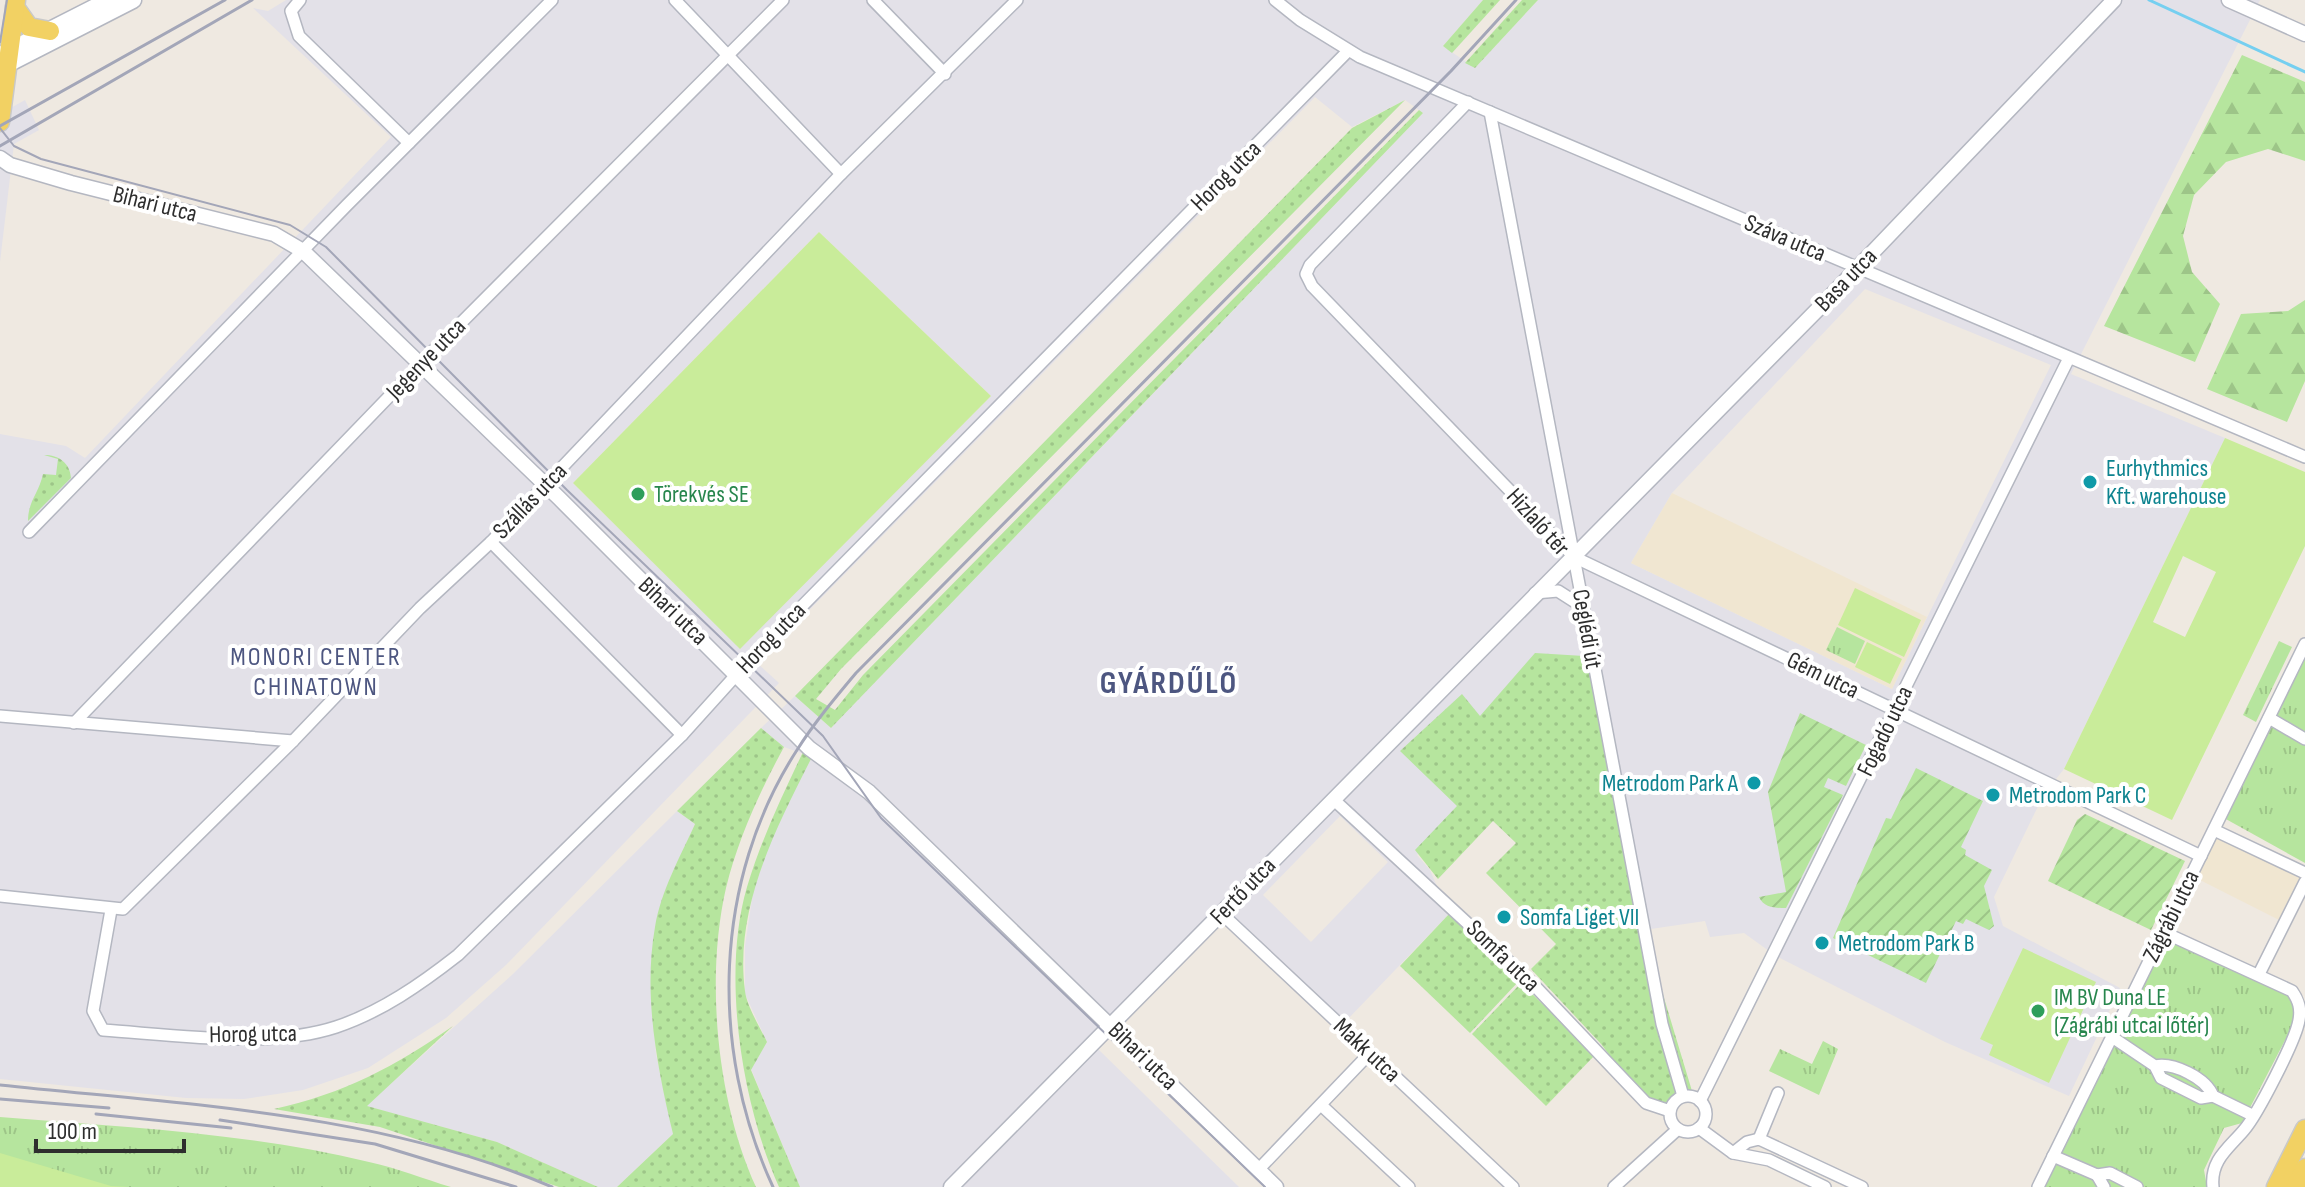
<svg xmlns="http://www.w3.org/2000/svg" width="2305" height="1187" viewBox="0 0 2305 1187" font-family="'Sofia Sans Condensed',sans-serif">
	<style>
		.industrial { fill: #e3e1e8; fill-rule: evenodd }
		.education { fill: #f0e6d1 }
		.grass { fill: url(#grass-dots) }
		.forest { fill: url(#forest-firs) }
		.park { fill: url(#park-tufts) }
		.garden { fill: url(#garden-furrows) }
		.pitch { fill: #c9ec9a; fill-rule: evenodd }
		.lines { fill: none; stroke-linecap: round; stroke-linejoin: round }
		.stream { stroke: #75cff0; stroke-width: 3 }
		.minor-casing { stroke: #b4b7c1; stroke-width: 14 }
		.tertiary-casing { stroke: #b4b7c1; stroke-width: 17 }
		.secondary-casing { stroke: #b4b7c1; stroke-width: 19 }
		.primary-casing { stroke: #c9c9c9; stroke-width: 21 }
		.minor { stroke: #fff; stroke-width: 11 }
		.tertiary { stroke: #fff; stroke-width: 14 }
		.secondary { stroke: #fff; stroke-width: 16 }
		.primary { stroke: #f2d163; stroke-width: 18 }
		.tram { stroke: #a3a6b8; stroke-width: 2 }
		.rail { stroke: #a3a6b8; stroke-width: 3 }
		.culture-dot { fill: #0f9aa8; stroke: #fff; stroke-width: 3 }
		.leisure-dot { fill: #2e9e5b; stroke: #fff; stroke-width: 3 }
		.labels { text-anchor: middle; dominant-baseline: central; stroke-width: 8; stroke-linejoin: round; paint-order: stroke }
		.street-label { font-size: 24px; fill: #2e2e2e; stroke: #fff }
		.culture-label { font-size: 24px; fill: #0d838f; stroke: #fff; text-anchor: start }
		.leisure-label { font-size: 24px; fill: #27864d; stroke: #fff; text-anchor: start }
		.neighbourhood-label { font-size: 26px; letter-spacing: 2px; fill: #4d5680; stroke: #fff }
		.district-label { font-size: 32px; font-weight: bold; letter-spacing: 2px; fill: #4d5680; stroke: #fff }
	</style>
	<defs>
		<pattern id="grass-dots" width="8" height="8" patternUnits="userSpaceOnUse" patternTransform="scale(2)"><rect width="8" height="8" fill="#b6e59e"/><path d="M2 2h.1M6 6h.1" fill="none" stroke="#9dc588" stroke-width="1.8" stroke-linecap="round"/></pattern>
		<pattern id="forest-firs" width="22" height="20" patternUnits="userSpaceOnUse" patternTransform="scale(2)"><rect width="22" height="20" fill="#b6e59e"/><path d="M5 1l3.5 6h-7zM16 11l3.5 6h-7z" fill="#9dc588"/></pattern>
		<pattern id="park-tufts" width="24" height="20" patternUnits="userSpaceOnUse" patternTransform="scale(2)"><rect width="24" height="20" fill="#b6e59e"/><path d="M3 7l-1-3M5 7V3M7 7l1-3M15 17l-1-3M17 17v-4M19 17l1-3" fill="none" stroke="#9dc588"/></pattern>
		<pattern id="garden-furrows" width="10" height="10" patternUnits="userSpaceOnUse" patternTransform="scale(2)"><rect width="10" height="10" fill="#b6e59e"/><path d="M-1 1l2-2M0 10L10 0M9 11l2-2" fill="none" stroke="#9dc588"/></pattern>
	</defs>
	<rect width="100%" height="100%" fill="#efe9e1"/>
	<g class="industrial">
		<path d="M286 0H1483L1443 46 1475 68 1538 0H2260L2071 374 2225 438 2064 769 2044 794 1994 897 2003 926 2120 988 2069 1096 1945 1042 1776 956 1744 933 1710 937 1705 921 1644 930 1495 807 1456 816 1417 855 1430 870 1449 914 1346 1021 1227 914 1098 1049 1239 1187H800L751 1069 767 1042 745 994V946L753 892 774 830 812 757 784 747 761 728 795 696 831 728 1423 113 1405 100 1352 127 1315 97 757 663 779 683 506 965 446 1018 368 1068 303 1090 244 1099 186 1098 0 1079V434L66 446 85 458 391 137 253 8 268 11ZM819 232 991 396 740 648 573 483ZM1865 289 2051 365 1892 689 1631 563 1672 493ZM1340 816 1388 862 1311 942 1263 895Z"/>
		<polygon points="25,100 39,130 14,144 0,262 0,114"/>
		<polygon points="677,811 695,824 671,876 651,988 656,1054 673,1134 617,1187 598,1187 497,1142 366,1106 513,974"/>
	</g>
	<g class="education">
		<polygon points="1672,493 1927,617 1892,689 1631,563"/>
		<polygon points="2218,836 2303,878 2281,921 2196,878"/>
	</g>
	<g class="grass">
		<polygon points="1483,0 1500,0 1452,53 1443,46"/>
		<polygon points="1522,0 1538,0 1475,68 1465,63"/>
		<polygon points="1405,100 841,669 816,699 835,710 863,675 1419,110 1423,113 831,728 795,696 1352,128"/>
		<path d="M44 455C59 455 70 463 71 478L28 521C28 501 39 493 43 474L56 475 58 459Z"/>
		<polygon points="1535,653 1584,656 1608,742 1646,938 1692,1091 1655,1108 1646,1103 1601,1044 1531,969 1556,944 1486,873 1516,843 1493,821 1438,879 1415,850 1457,806 1400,751 1462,694 1480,716"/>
		<path d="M761 728 784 747C760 791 738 839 726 888 705 979 717 1102 756 1187H617L673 1134C657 1067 643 995 655 927 661 891 680 857 695 824L677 811Z"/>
		<path d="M803 752 812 757C776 828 734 908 745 991 747 1007 760 1027 767 1042L751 1070 800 1187H779C742 1105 721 975 747 887 761 840 782 796 803 752Z"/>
		<polygon points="1449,914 1519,981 1470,1033 1400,966"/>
		<polygon points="1521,983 1595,1055 1546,1106 1472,1034"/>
		<path d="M453 1026 367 1106 497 1142 598 1187H559L380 1127 274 1109C343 1094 396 1066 453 1026Z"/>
	</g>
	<g class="forest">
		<polygon points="2242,55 2305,82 2305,161 2268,149 2226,162 2194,195 2183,236 2192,272 2220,304 2195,362 2104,326"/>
		<polygon points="2305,300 2305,381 2287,422 2207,389 2241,314 2288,311"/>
	</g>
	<g class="park">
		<polygon points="1837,627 1865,641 1855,664 1826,650"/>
		<polygon points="2279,641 2292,647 2256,722 2243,715"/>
		<polygon points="2305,652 2305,863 2224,818"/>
		<polygon points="2168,934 2298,999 2293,1025 2242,1123 2224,1128 2204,1170 2207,1187 2042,1187"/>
		<polygon points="1823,1041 1838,1049 1819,1095 1769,1071 1780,1049 1812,1064"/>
		<path d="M0 1117C123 1127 249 1133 369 1162 397 1168 424 1179 451 1187H0Z"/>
	</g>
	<g class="garden">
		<path d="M1800 713 1866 745 1846 786 1828 778 1824 787 1843 795 1786 908C1775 908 1764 908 1759 897L1786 892 1768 792Z"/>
		<polygon points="1916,768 1983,801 1961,847 1966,850 1965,855 1992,870 1984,886 1994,926 1989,930 1966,919 1963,924 1956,921 1926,983 1833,938 1886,818 1891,819"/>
		<polygon points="2085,814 2185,861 2151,930 2048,881 2077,820"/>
	</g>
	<g class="pitch">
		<polygon points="819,232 991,396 740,649 573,483"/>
		<path d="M2225 438 2305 472V546L2172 820 2064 769ZM2183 556 2216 572 2185 637 2153 622Z"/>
		<polygon points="1855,588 1921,620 1904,657 1838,625"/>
		<polygon points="1867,642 1902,659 1890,684 1855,667"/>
		<polygon points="2023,948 2096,982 2049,1083 1989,1055 1993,1045 1980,1039"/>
		<polygon points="0,1153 111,1186 130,1187 0,1187"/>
	</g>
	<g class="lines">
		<polyline class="stream" points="2149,0 2305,72"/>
		<g class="minor-casing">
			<g id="minor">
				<polyline points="300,0 291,11 299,36 409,143"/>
				<polyline points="675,0 841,174"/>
				<polyline points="873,0 945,74"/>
				<polyline points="1275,0 1300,20 1360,57 2305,457"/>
				<polyline points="1468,102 1310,265 1306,274 1312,286 1574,557 2201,856"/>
				<polyline points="1490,112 1662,1024 1683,1096"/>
				<polyline points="29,532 347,205 552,0"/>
				<polyline points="491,542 682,735"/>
				<polyline points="1535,593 1558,591 1583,607"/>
				<polyline points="0,716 293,741"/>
				<polyline points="2269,718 2305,739"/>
				<polyline points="74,723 431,353 783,0"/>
				<polyline points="1333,799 1531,982 1646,1103 1670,1111"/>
				<polyline points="2214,830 2305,873"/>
				<polyline points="0,896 123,909 293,741 420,608 491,542 841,174 1017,0"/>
				<path d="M111 910 93 1011 103 1030C174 1035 269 1049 336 1027 381 1012 421 984 458 955L682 735 756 653 1348 51"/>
				<polyline points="1221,913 1513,1187"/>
				<path d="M2163 932 2292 991C2299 1001 2301 1009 2299 1020 2296 1040 2257 1115 2244 1130 2229 1148 2210 1160 2213 1187"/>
				<polyline points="2259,974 2305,882"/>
				<path d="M2112 1037 2155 1066 2161 1078 2201 1098 2213 1096C2206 1078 2173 1062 2155 1066"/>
				<polyline points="2213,1096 2252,1115"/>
				<circle cx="1688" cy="1114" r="18"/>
				<polyline points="1700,1101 2068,360"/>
				<polyline points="1321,1105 1409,1187"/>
				<polyline points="1699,1128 1733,1153 1769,1160 1825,1187"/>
				<polyline points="1759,1139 1778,1093"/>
				<polyline points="1733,1153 1747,1142 1759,1139 1862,1187"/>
				<polyline points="2053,1156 2097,1175 2110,1173 2137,1187"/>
				<polyline points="1258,1170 1370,1053"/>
				<polyline points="2097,1175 2104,1187"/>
				<polyline points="1614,1187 1678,1129"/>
				<polyline points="2038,1187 2305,644"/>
			</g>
		</g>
		<g class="tertiary-casing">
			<g id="tertiary">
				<polyline points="2229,0 2305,34"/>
				<polyline points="0,158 10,165 71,183 274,234 303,251 559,498 809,748 869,792 1276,1187"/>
				<polyline points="951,1187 1825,302 2114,0"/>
			</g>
		</g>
		<g class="secondary-casing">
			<g id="secondary">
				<polyline points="1,55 109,0"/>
				<polyline points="0,68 133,0"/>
			</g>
		</g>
		<g class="primary-casing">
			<g id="primary">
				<polyline points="15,7 29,27 50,31"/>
				<polyline points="0,122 16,0"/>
				<polyline points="2276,1187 2305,1129"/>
				<polyline points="2295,1187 2305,1168"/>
			</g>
		</g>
		<use href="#minor" class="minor"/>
		<use href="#tertiary" class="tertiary"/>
		<use href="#secondary" class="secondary"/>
		<use href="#primary" class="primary"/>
		<g class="tram">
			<polyline points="0,42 7,0"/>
			<polyline points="0,128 14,146 41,159 290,225 326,247 567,490 823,736 881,818 1265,1187"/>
		</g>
		<g class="rail">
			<polyline points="0,126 225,0"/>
			<polyline points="0,146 252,0"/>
			<path d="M0 1085C186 1105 378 1112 552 1187"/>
			<polyline points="0,1099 109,1108"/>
			<polyline points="96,1114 231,1128"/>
			<polyline points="220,1120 375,1144 516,1187"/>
			<path d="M773 1187C709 1049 713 880 797 750 814 723 835 698 856 673L1451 71 1516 0"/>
		</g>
	</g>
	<g class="culture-dot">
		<circle cx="2090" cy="482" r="8"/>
		<circle cx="1754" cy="783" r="8"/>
		<circle cx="1993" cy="795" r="8"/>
		<circle cx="1504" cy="917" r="8"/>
		<circle cx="1822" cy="943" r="8"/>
	</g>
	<g class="leisure-dot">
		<circle cx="638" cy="494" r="8"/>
		<circle cx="2038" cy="1011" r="8"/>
	</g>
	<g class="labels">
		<g class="street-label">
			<text transform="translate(1226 176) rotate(-45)">Horog utca</text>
			<text transform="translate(155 204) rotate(14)">Bihari utca</text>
			<text transform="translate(1785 238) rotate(23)">Száva utca</text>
			<text transform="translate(1846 280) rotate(-46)">Basa utca</text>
			<text transform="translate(426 359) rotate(-46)">Jegenye utca</text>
			<text transform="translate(530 501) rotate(-46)">Szállás utca</text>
			<text transform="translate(1538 522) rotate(48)">Hizlaló tér</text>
			<text transform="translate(673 611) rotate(44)">Bihari utca</text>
			<text transform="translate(1587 629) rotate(80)">Ceglédi út</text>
			<text transform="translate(771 638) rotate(-46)">Horog utca</text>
			<text transform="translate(1823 675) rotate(26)">Gém utca</text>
			<text transform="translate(1885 731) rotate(-64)">Fogadó utca</text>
			<text transform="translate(1243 891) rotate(-46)">Fertő utca</text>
			<text transform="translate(2171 916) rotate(-64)">Zágrábi utca</text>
			<text transform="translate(1503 956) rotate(44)">Somfa utca</text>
			<text transform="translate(253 1034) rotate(-1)">Horog utca</text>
			<text transform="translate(1367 1050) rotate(43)">Makk utca</text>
			<text transform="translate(1143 1056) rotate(44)">Bihari utca</text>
		</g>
		<g class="culture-label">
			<text x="2106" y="468">Eurhythmics<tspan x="2106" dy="28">Kft. warehouse</tspan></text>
			<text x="1738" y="783" text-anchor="end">Metrodom Park A</text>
			<text x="2009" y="795">Metrodom Park C</text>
			<text x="1520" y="917">Somfa Liget VII</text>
			<text x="1838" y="943">Metrodom Park B</text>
		</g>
		<g class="leisure-label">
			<text x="654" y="494">Törekvés SE</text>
			<text x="2054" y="997">IM BV Duna LE<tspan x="2054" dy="28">(Zágrábi utcai lőtér)</tspan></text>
		</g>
		<g class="neighbourhood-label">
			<text x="316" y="657">MONORI CENTER<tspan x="316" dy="30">CHINATOWN</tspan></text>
		</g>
		<g class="district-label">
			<text x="1169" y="683">GYÁRDŰLŐ</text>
		</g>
	</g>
	<path d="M36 1139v12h148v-12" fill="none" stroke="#2e2e2e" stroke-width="4"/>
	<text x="48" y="1139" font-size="24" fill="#2e2e2e" stroke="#ffffff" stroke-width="6" paint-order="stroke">100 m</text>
</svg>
